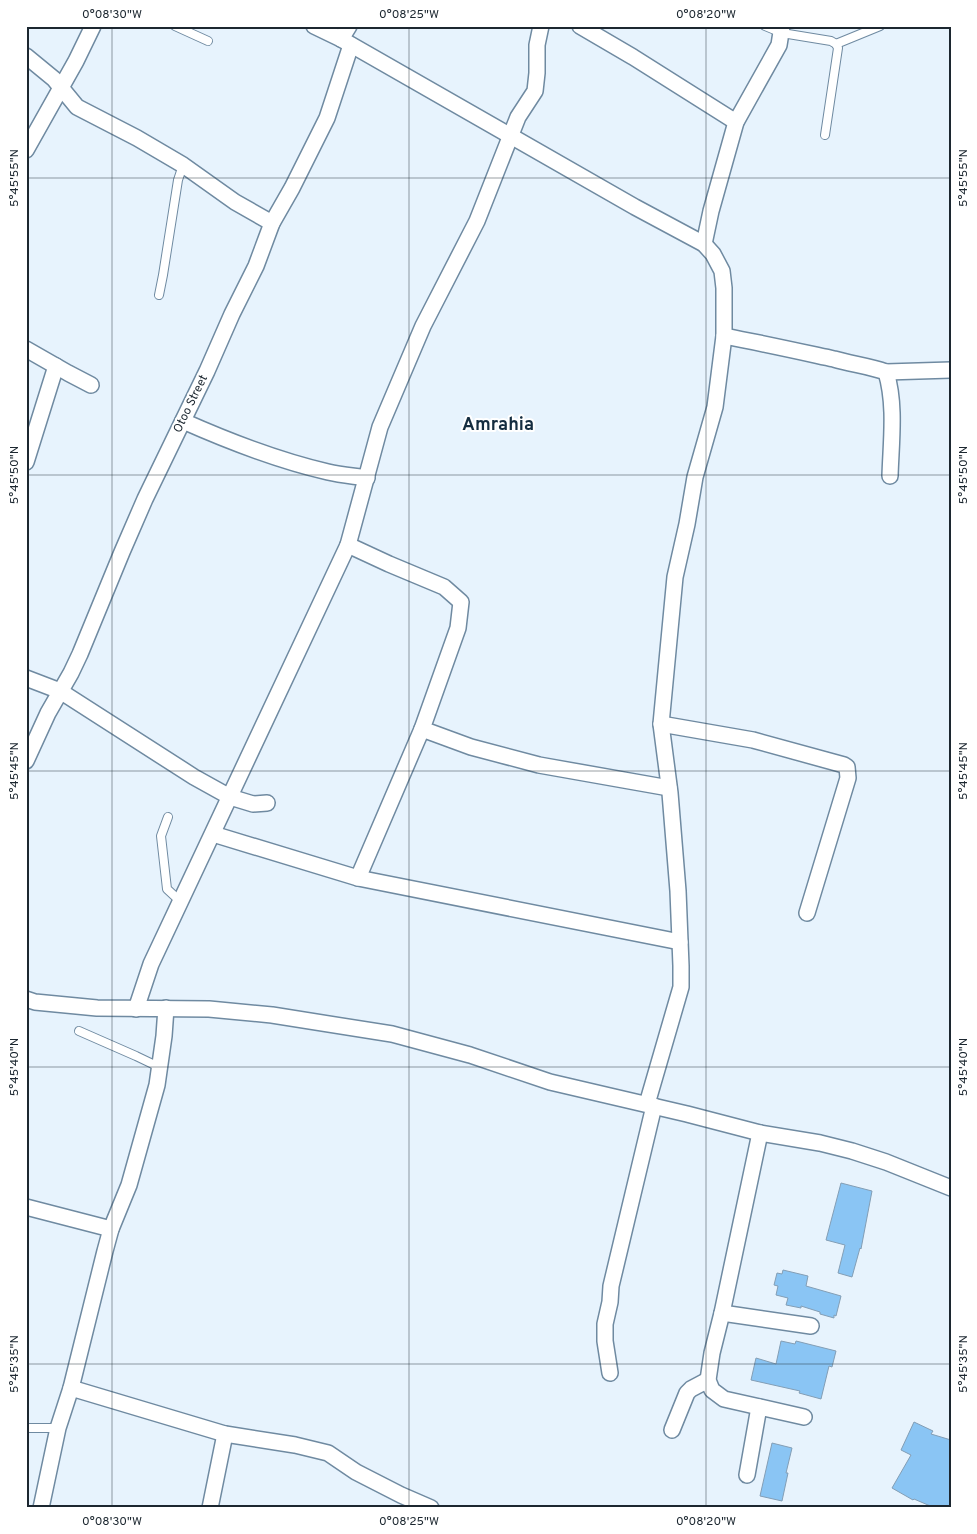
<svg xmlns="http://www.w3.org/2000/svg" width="977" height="1534" viewBox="0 0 977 1534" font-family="Overpass,sans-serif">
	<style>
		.building { fill: #8ac5f4; stroke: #839eb5 }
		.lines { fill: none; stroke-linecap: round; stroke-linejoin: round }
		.lane-casing { stroke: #6f8aa1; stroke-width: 10 }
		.street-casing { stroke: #6f8aa1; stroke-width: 18 }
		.lane { stroke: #fff; stroke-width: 8 }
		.street { stroke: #fff; stroke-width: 15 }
		.ticks { fill: none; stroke: #1c2730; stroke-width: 1; stroke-opacity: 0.45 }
		.labels { text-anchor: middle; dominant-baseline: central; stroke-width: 4; stroke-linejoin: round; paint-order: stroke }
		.street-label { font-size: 12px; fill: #1c2730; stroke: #fff }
		.district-label { font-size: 18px; font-weight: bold; fill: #152d40; stroke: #fff }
		.neatline { fill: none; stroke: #1c2730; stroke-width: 2 }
		.ticks-label { font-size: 12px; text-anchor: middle; fill: #1c2730 }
	</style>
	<rect width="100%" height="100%" fill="#e7f3fd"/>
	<g class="building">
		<polygon points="841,1183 872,1191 861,1249 860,1248 852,1277 838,1273 845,1245 826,1240"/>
		<polygon points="783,1270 808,1276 806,1286 841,1296 836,1316 834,1315 834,1318 820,1314 820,1312 801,1306 801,1308 786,1305 788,1298 776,1295 778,1286 774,1285 777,1273 782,1274"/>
		<polygon points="781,1341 795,1344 796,1341 836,1351 832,1367 829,1366 821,1399 799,1393 800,1391 751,1380 756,1358 776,1364"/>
		<polygon points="914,1422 933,1431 931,1434 951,1440 951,1508 935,1508 914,1499 913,1500 892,1488 911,1455 901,1450"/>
		<polygon points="772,1443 792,1448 786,1473 788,1473 782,1501 760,1496"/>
	</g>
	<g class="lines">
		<g class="lane-casing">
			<g id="lane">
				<polyline points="175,26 208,41"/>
				<polyline points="765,26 782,33 831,41 836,44 838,48 825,135"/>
				<polyline points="836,44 880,26"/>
				<polyline points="159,295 163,275 178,180 183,165"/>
				<polyline points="168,817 161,836 167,889 181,902"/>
				<polyline points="79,1031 136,1056 159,1067"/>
				<polyline points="26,1428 58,1428"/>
			</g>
		</g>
		<g class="street-casing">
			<g id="street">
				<polyline points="314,26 341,39 635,207 704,244 713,254 722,271 724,288 724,336 715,407 695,477 687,524 675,577 661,724 670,793 678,891 681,966 681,987 647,1104"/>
				<polyline points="580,26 633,57 736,122"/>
				<polyline points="341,39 349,26"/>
				<polyline points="26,56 54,79 77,107 137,138 183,165 235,202 272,223"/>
				<polyline points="26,150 76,61 93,26"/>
				<polyline points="704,244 711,211 736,122 779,45 782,26"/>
				<path d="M724 336C761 343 797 351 834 359 851 364 869 366 886 372 896 405 891 442 890 476"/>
				<polyline points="26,349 68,373 91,385"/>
				<polyline points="886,372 951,370"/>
				<path d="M183 421C228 441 280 461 328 472 341 475 354 476 367 478"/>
				<polyline points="26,462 56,366"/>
				<polyline points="348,545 389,564 444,587 461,602 458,628 422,729 471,747 539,765 669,788"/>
				<polyline points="26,678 60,691 194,777 230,797 253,804 267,803"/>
				<polyline points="661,724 753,740 844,765 847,767 848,778 807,913"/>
				<polyline points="26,761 48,713 71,673 80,654 122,552 145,499 207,371 232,314 256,266 272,223 292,188 327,118 351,45"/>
				<polyline points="213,834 358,878 680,942"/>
				<polyline points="358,878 422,729"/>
				<polyline points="26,999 35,1002 97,1008 209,1009 272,1015 392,1034 470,1055 550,1082 687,1114 760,1133 820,1143 852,1151 886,1162 951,1188"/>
				<polyline points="136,1009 151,964 348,545 380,427 423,326 477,221 518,117 535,91 537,73 537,45 541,26"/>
				<polyline points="760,1133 722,1313 712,1353 708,1380 712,1390 724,1399 804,1417"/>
				<polyline points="26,1207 111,1229"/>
				<polyline points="722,1313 811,1326"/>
				<polyline points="610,1373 605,1341 605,1324 610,1302 611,1286 654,1106"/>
				<polyline points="71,1388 225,1434 295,1445 328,1453 356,1472 401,1495 431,1508"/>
				<polyline points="672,1430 687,1393 691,1389 708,1380"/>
				<polyline points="747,1475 759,1407"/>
				<polyline points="41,1508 58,1428 71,1388 105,1251 111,1229 129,1185 157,1085 164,1036 166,1008"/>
				<polyline points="210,1508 225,1434"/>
			</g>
		</g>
		<use href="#lane" class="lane"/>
		<use href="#street" class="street"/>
	</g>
	<path class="ticks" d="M112 26V1508M409 26V1508M706 26V1508M26 178H951M26 475H951M26 771H951M26 1067H951M26 1364H951"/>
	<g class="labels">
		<g class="street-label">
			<text transform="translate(191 404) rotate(-64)">Otoo Street</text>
		</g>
		<g class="district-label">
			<text x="498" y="425">Amrahia</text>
		</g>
	</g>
	<rect width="977" height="1534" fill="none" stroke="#ffffff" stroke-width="55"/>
	<rect x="28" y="28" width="922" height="1478" class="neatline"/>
	<g class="ticks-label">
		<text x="112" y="18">0°08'30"W</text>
		<text x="409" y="18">0°08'25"W</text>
		<text x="706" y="18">0°08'20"W</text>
		<text transform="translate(14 178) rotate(-90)" y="4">5°45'55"N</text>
		<text transform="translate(963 178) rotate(-90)" y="4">5°45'55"N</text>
		<text transform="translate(14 475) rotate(-90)" y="4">5°45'50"N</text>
		<text transform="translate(963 475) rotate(-90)" y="4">5°45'50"N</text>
		<text transform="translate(14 771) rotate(-90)" y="4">5°45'45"N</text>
		<text transform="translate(963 771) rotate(-90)" y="4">5°45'45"N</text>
		<text transform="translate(14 1067) rotate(-90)" y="4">5°45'40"N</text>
		<text transform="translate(963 1067) rotate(-90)" y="4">5°45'40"N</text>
		<text transform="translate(14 1364) rotate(-90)" y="4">5°45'35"N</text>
		<text transform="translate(963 1364) rotate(-90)" y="4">5°45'35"N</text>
		<text x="112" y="1525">0°08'30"W</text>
		<text x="409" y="1525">0°08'25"W</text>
		<text x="706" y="1525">0°08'20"W</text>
	</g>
</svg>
